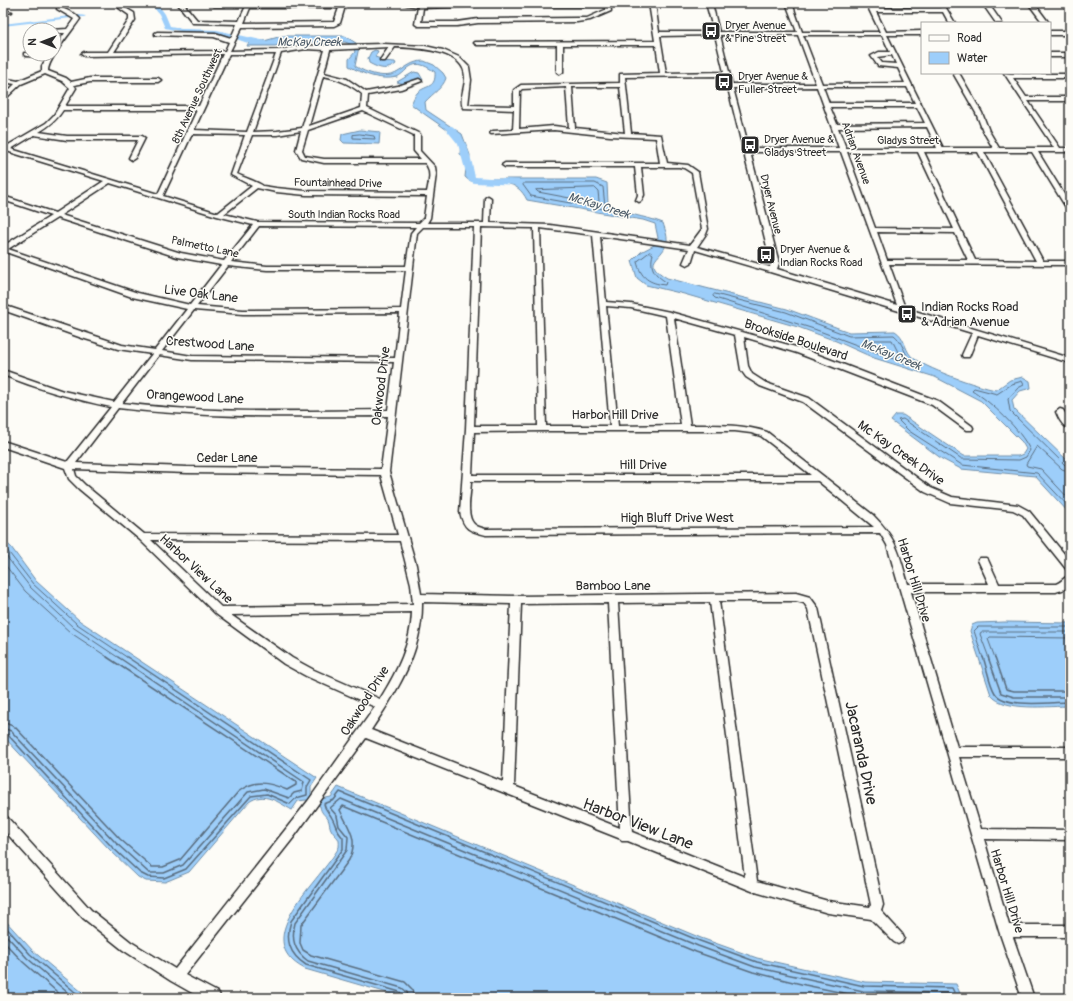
<svg xmlns="http://www.w3.org/2000/svg" width="1073" height="1001" viewBox="0 0 1073 1001" font-family="Pangolin,sans-serif">
	<style>
		.water { fill: #9dcefa; stroke: #6f8da7 }
		.lines { fill: none; stroke-linecap: round; stroke-linejoin: round }
		.shore-far1 { stroke: #596c7e; stroke-width: 1 }
		.shore { stroke: #596c7e; stroke-width: 1.5 }
		.canal { fill: #9dcefa; fill-rule: evenodd }
		.river { fill: #9dcefa; fill-rule: evenodd }
		.minor-casing { stroke: #2b2b2b; stroke-width: 3 }
		.minor { fill: #fdfcf7; fill-rule: evenodd }
		.labels { text-anchor: middle; dominant-baseline: central; stroke-width: 3; stroke-linejoin: round; paint-order: stroke }
		.far-poi-label { font-size: 11px; fill: #2b2b2b; stroke: #fdfcf7; text-anchor: start }
		.far-street-label { font-size: 11px; fill: #2b2b2b; stroke: #fdfcf7 }
		.far-water-label { font-size: 12px; font-style: italic; fill: #4d5c69; stroke: #fdfcf7 }
		.street-label { font-size: 13px; fill: #2b2b2b; stroke: #fdfcf7 }
		.poi-label { font-size: 13px; fill: #2b2b2b; stroke: #fdfcf7; text-anchor: start }
		.near-street-label { font-size: 16px; fill: #2b2b2b; stroke: #fdfcf7 }
	</style>
	<rect width="100%" height="100%" fill="#fdfcf7"/>
	<filter id="ink" filterUnits="userSpaceOnUse"><feTurbulence type="fractalNoise" baseFrequency=".025" numOctaves="2"/><feDisplacementMap in="SourceGraphic" scale="8" xChannelSelector="R" yChannelSelector="G"/><feConvolveMatrix kernelMatrix="1 2 1 2 8 2 1 2 1" color-interpolation-filters="sRGB"/></filter>
	<g filter="url(#ink)">
		<g class="water">
			<polygon points="282,36 345,36 359,45 353,45 345,42 289,42 275,46 247,46 250,40 264,41"/>
			<path d="M353 47H359L355 66C366 73 386 80 398 72 407 67 412 61 424 61L434 65 443 73 446 78C443 88 433 93 425 102L426 110 462 134 470 155 469 168 471 176 477 179H502V181C492 181 472 186 465 177L467 158 460 154 461 141C445 127 427 117 411 104 413 100 415 95 418 92 427 85 436 88 435 72 426 66 417 60 407 69 404 72 401 75 397 77 380 81 363 74 349 66V59L355 52Z"/>
			<path d="M375 50 378 51 375 57 381 59 380 61 395 62 396 64C387 71 380 69 369 63L368 58 371 52Z"/>
			<polygon points="414,72 419,73 423,80 419,79 408,85 397,82"/>
			<polygon points="360,130 380,132 379,144 344,143 341,140 342,134"/>
			<path d="M504 179H596L607 183 608 203C625 216 643 215 663 223 665 230 669 238 666 245 661 259 641 262 667 278L787 309 849 332 895 331C905 337 904 348 911 356 923 368 979 387 996 390L1010 380 1023 377 1030 381 1031 388 1020 391 1012 400 1014 409 1070 463V514L1035 476 961 469 942 459 891 421 896 415H903L964 456H1018L1023 454 1026 449 1022 442 981 401 935 377 874 358 836 341 798 327 684 294 646 285 637 278 632 261 641 252 656 244 658 238 655 224 643 220 527 200C522 190 516 185 505 183Z"/>
			<path d="M3 540 11 547 36 581 80 621 317 778 311 787V794L321 799 331 797 338 787 701 938 757 958 865 982 956 984 962 998H405L305 969C246 939 322 880 339 847 340 836 337 839 332 831 329 827 330 823 328 819 324 814 321 813 320 806L306 800 298 801 292 810C278 802 264 791 249 802L189 872 165 882 146 881 138 877 110 850 3 736Z"/>
			<path d="M1005 622 1070 623V706C1050 706 1004 712 991 695L970 631 972 625 977 623Z"/>
			<polygon points="3,918 33,951 89,998 3,998"/>
		</g>
		<g class="lines">
			<g class="shore-far1">
				<polygon points="360,134 374,136 375,139 353,138 353,135"/>
				<polygon points="525,183 595,183 603,187 605,207 604,209 531,196 523,185"/>
				<polygon points="595,188 598,191 599,201 596,203 538,192 536,190"/>
				<path d="M650 252 653 254C649 268 655 275 666 282L665 285C649 283 641 278 637 262Z"/>
				<path d="M715 294 786 312 849 336 894 335C902 341 905 355 912 363L910 365 814 329 715 298 713 296Z"/>
				<polygon points="866,340 892,340 899,354 897,356 865,344"/>
				<path d="M1070 467 1065 465 1010 411 1008 399 1018 388 1024 385 1022 381 1012 384 997 394 974 388 972 390C992 403 1020 429 1030 450L1026 457 1019 460 962 459 903 419 898 420 909 431 962 465 1037 473 1070 508"/>
				<polyline points="1070,472 1062,469 1037,446 1026,464 1027,466 1041,469 1070,500"/>
				<polyline points="3,545 33,584 77,624 128,658"/>
				<polyline points="3,552 30,587 74,628 119,658"/>
				<polyline points="3,562 25,591 71,633 109,658"/>
				<polyline points="983,658 974,631 978,627 1070,627"/>
				<polyline points="989,658 980,634 981,632 1070,632"/>
				<polyline points="995,658 988,639 990,637 1070,638"/>
			</g>
			<g class="shore">
				<path d="M983 657C987 668 989 683 995 693 1005 709 1053 702 1070 702"/>
				<polyline points="988,657 1001,693 1014,697 1070,697"/>
				<polyline points="995,657 1006,689 1014,691 1070,691"/>
				<path d="M3 722 15 727 120 839 152 867H163L180 860 238 792C255 779 268 782 287 790L296 785V782L107 657"/>
				<polyline points="3,728 11,731 116,843 149,873 164,873 183,865 248,792 264,789 289,798 294,793 302,791 304,782 118,657"/>
				<polyline points="3,733 8,735 112,847 140,873 148,877 164,878 186,869 251,796 267,794 290,804 296,798 307,795 307,787 311,780 127,657"/>
				<polyline points="3,924 30,954 82,998"/>
				<polyline points="3,932 27,958 74,998"/>
				<polyline points="3,941 23,962 64,998"/>
				<path d="M403 998 400 992 306 965C289 954 285 940 291 921L343 849V838C335 829 337 827 332 818 329 812 325 811 324 804L334 800 340 792 700 941 757 962 864 986 952 988 957 998"/>
				<path d="M408 998 407 992 402 988 308 961C294 951 291 939 295 923L347 850 348 837 339 826 337 816 330 808 341 799 698 946 755 967 863 991 949 993 952 998"/>
				<path d="M414 998 412 989 405 982 311 955 303 950 300 943 301 925 349 860C359 839 349 829 340 810L343 806 696 952 753 972 805 985 863 997 905 998"/>
			</g>
			<g class="canal">
				<polygon points="79,15 86,16 84,17 78,17 77,16"/>
				<polygon points="70,16 71,16 71,18 3,26 3,24"/>
			</g>
			<g class="river">
				<path d="M150 3H157L165 14 170 26 187 29 217 30 270 42C260 50 238 39 227 36 207 31 185 34 165 28L159 14Z"/>
				<path d="M446 126H452C468 139 471 158 475 177L519 180 522 181V185L474 183 468 180 458 144 445 128Z"/>
			</g>
			<g class="minor-casing">
				<g id="minor">
					<path d="M58 3H64L62 8 75 14 80 19C72 31 48 59 48 71L66 78 71 82 90 78H158L161 80 158 82H90L74 85 76 88 65 106H199L223 54 84 56 81 54 84 52H108L129 20V15L119 8 122 6 134 13 135 20 114 52 225 51 229 42 214 37 155 35V33L157 32 215 33 231 38 237 24 193 23 177 3H183L197 20 239 21 246 6H214L211 4 253 3 252 4H340V3H346L340 23 334 26 242 27 230 51 279 50 299 46 384 44 425 46 443 50 459 57 469 67 471 80 468 105 514 106V90L521 85 620 83V74L660 73 656 45H563V72L560 74 557 72V45H477L474 43 475 42 655 41 649 3H655L659 32H714L706 3H712L719 32H797L786 3H792L802 32H880L866 3H872L874 8H941L937 3H943L955 23H949L943 12H876L886 32 922 31V35H887L943 148H993L983 131 976 113 953 73H959L982 113 989 131 999 148H1054L1004 73 1011 74H1070V78H1013L1026 97H1070V101H1028L1060 148H1070V152H1038L1070 204V211L1067 209 1032 152H984L1043 261H1070V265L889 264 905 308 1070 358V363L978 335 969 357H963L962 355 972 333 770 272 695 250 691 263 687 265 683 263 689 249 600 236 606 302 631 304 670 312 803 349 938 401 972 426 973 428 972 430H966L932 405 797 353 744 337 748 366 752 374 766 383 809 398 931 488 952 497 1018 505 1029 511 1070 561V572L1067 570 1023 515 1013 510 950 503 925 492 803 402 760 386 746 377 741 370 735 335 674 318 690 425C716 425 742 424 767 432L873 515C897 539 899 553 908 584H989L978 560 980 558H986L988 560 999 584H1056C1062 582 1064 577 1070 575 1070 589 1068 588 1056 592H911L957 747H1070V757H959L981 829 1070 830V840L984 839 1009 925H1070V937H1013L1034 998H1022L999 931 887 545 880 533 486 535C470 531 464 530 460 512L466 429 474 227H423L417 233 389 472 416 565 421 594 516 596 796 593 810 597 818 608 883 905 881 911 902 934 904 938 902 942 898 944 894 942 871 919 828 913 752 891 628 841H622L621 839 366 738 294 837 185 975 219 993 220 998H201L171 981 123 950 83 918 3 829V816L7 817 91 910 131 942 175 969 308 801 375 707 306 676 284 664 216 614 139 539 79 489 69 479 65 468 3 447V441L67 462 111 407C73 399 38 389 3 375V370L63 391 114 402 152 354 118 349 82 338 3 310V305L122 345 155 350 187 309 132 297 3 251V246L51 216 3 200V196L55 213 104 181 3 150V146L5 147 46 123 54 115 70 88 62 81 45 74 21 84 3 101V96L15 84 3 82V78L18 81 42 71V66L47 57 26 56 24 55V53L54 54V48L65 33H54V30H52L67 29 74 19 57 9ZM250 8H339L334 22 244 23ZM715 35 724 72 666 73 660 36ZM720 35H798L816 84H732ZM803 35H882L890 52H879L871 56 878 66 898 68 905 83 822 84ZM389 47 380 60 381 61H385L395 47C415 48 466 49 465 78 465 88 459 99 463 108L514 110 513 130 493 131 490 133 491 134 554 130 610 136 656 138 660 163H505L502 165 505 167H635L638 195 636 200 639 202 641 201 644 195 641 167H679L684 168 692 173 702 229 690 245 550 225 490 223 491 198 488 196 485 198 484 223H427L430 218 436 174 435 167 420 151V134L367 108 368 95 401 89 422 81 419 79 398 86 366 92 347 79 324 73 330 50ZM306 49 325 50 302 128 277 131 253 132 281 53ZM229 54H276L247 132 194 130ZM892 55 896 64 882 63 877 57ZM323 76C337 78 352 85 362 94L361 108 309 126ZM725 76 771 263 770 267 697 247 706 234 708 229 698 172 688 165 667 163 661 135 631 133 625 77ZM566 87 569 128 554 126 519 129 520 91 522 89ZM572 87H620L625 133 575 128ZM817 87 839 148H749L733 88ZM823 87H907L915 103H829ZM830 107H917L925 123 837 124ZM63 110H197L158 194 11 149 34 135 67 140H138L129 158 132 160 135 158 145 138 142 136H67L39 132C49 126 57 120 63 110ZM363 111 414 135V151L421 159H324L305 156 302 150 308 130ZM927 127 937 148H846L838 128ZM301 131 296 150 301 158 324 163H425C432 171 429 182 427 192L306 191 276 188 263 186C260 183 245 178 237 174L252 135H277ZM192 134 245 135 231 175 252 186 218 213 163 196ZM750 152H841L897 305 777 269 779 263ZM847 152H918L954 229 875 228ZM924 152H978L1036 261 975 260ZM110 183 217 216 253 225 224 261 181 253 61 215ZM257 188 276 192 306 195 427 196 424 218 419 223 257 222 224 214ZM57 218 177 257 221 265 190 305 138 293 8 249ZM259 226 416 227 411 233 406 266H267L231 262ZM481 227 534 228 538 426H474ZM540 228 593 235 610 426H546ZM877 232 955 233 968 260H887ZM228 266 267 270H406L401 309 243 310 197 306ZM606 306 631 308 666 316 681 425 618 426ZM194 310 243 314 400 313 395 358 192 356 162 351ZM159 355 192 360 394 362 388 410C299 411 211 414 122 403ZM118 408C208 419 298 416 388 416L381 469 187 467 76 463ZM543 431H735L751 433 761 436 811 475H472L474 432ZM74 469 187 473 381 475 398 535 144 534 85 485 76 476ZM471 481H818L874 527 486 529C482 528 477 527 474 524 465 515 471 493 471 481ZM151 540 400 541 411 584 413 604 221 607ZM719 601H796L804 603 808 609 871 905 870 907 828 901 757 881ZM422 602 511 604 503 782 371 730C398 690 423 651 422 602ZM710 602 745 877 632 832 618 603ZM608 603 620 828 514 786 521 604ZM412 612C411 644 397 672 380 699L314 670 292 658 231 615Z"/>
					<path d="M397 3 431 5 471 3H610L611 11 590 20 577 22 478 23 457 26H418L415 24 418 7ZM482 6H605V10L587 18H577L478 19 457 22H421L423 8Z"/>
					<polygon points="982,3 988,3 1002,23 996,23"/>
					<polygon points="1028,3 1034,3 1049,23 1043,23"/>
					<polygon points="3,10 12,12 3,14"/>
					<rect x="1050" y="31" width="20" height="4"/>
					<rect x="1050" y="53" width="20" height="4"/>
					<path d="M1060 409 1063 410 1070 421V429C1062 426 1059 419 1056 412Z"/>
				</g>
			</g>
			<use href="#minor" class="minor"/>
		</g>
	</g>
	<defs>
		<g id="bus-square" transform="scale(1)"><rect x="-9" y="-9" width="18" height="18" rx="4" fill="#2b2b2b" stroke="#fdfcf7"/><path d="M-5-6H5V4H4V6H2V4H-2V6H-4V4H-5ZM-3.5-4V0h7V-4ZM-3.5 1.2v1.5H-2V1.2ZM2 1.2v1.5H3.5V1.2Z" fill="#fff"/></g>
	</defs>
	<g fill-rule="evenodd">
		<use href="#bus-square" x="711" y="31"/>
		<use href="#bus-square" x="724" y="82"/>
		<use href="#bus-square" x="750" y="145"/>
		<use href="#bus-square" x="766" y="255"/>
		<use href="#bus-square" x="907" y="314"/>
	</g>
	<g class="labels">
		<g class="far-poi-label">
			<text x="725" y="25">Dryer Avenue<tspan x="725" dy="13">&amp; Pine Street</tspan></text>
			<text x="738" y="76">Dryer Avenue &amp;<tspan x="738" dy="13">Fuller Street</tspan></text>
			<text x="764" y="139">Dryer Avenue &amp;<tspan x="764" dy="13">Gladys Street</tspan></text>
			<text x="780" y="249">Dryer Avenue &amp;<tspan x="780" dy="13">Indian Rocks Road</tspan></text>
		</g>
		<g class="far-street-label">
			<text transform="translate(197 96) rotate(-65)">8th Avenue Southwest</text>
			<text x="908" y="140">Gladys Street</text>
			<text transform="translate(856 153) rotate(70)">Adrian Avenue</text>
			<text transform="translate(338 183) rotate(1)">Fountainhead Drive</text>
			<text transform="translate(771 204) rotate(76)">Dryer Avenue</text>
			<text x="344" y="214">South Indian Rocks Road</text>
			<text transform="translate(205 247) rotate(12)">Palmetto Lane</text>
		</g>
		<g class="far-water-label">
			<text x="309" y="42">McKay Creek</text>
			<text transform="translate(599 206) rotate(17)">McKay Creek</text>
			<text transform="translate(891 355) rotate(22)">McKay Creek</text>
		</g>
		<g class="street-label">
			<text transform="translate(201 294) rotate(7)">Live Oak Lane</text>
			<text transform="translate(796 340) rotate(18)">Brookside Boulevard</text>
			<text transform="translate(210 344) rotate(4)">Crestwood Lane</text>
			<text transform="translate(381 386) rotate(-83)">Oakwood Drive</text>
			<text transform="translate(195 397) rotate(3)">Orangewood Lane</text>
			<text x="615" y="415">Harbor Hill Drive</text>
			<text transform="translate(901 453) rotate(35)">Mc Kay Creek Drive</text>
			<text x="227" y="458">Cedar Lane</text>
			<text x="643" y="465">Hill Drive</text>
			<text x="677" y="518">High Bluff Drive West</text>
			<text transform="translate(196 569) rotate(43)">Harbor View Lane</text>
			<text transform="translate(914 580) rotate(73)">Harbor Hill Drive</text>
			<text x="613" y="586">Bamboo Lane</text>
			<text transform="translate(365 701) rotate(-58)">Oakwood Drive</text>
			<text transform="translate(1007 891) rotate(73)">Harbor Hill Drive</text>
		</g>
		<g class="poi-label">
			<text x="921" y="307">Indian Rocks Road<tspan x="921" dy="15">&amp; Adrian Avenue</tspan></text>
		</g>
		<g class="near-street-label">
			<text transform="translate(861 753) rotate(78)">Jacaranda Drive</text>
			<text transform="translate(638 824) rotate(21)">Harbor View Lane</text>
		</g>
	</g>
	<rect width="1073" height="1001" fill="none" stroke="#fdfcf7" stroke-width="16"/>
	<rect x="8" y="8" width="1057" height="985" fill="none" stroke="#2b2b2b" stroke-width="1.5" filter="url(#ink)"/>
	<rect x="921" y="22" width="130" height="52" fill="#fdfcf7" stroke="#a9a8a5"/>
	<rect x="929" y="35" width="20" height="6" fill="#fdfcf7" stroke="#a9a8a5"/>
	<text x="957" y="42" font-size="12" fill="#2b2b2b">Road</text>
	<rect x="929" y="52" width="20" height="12" fill="#9dcefa" stroke="#a9a8a5"/>
	<text x="957" y="62" font-size="12" fill="#2b2b2b">Water</text>
	<g transform="translate(42 42) rotate(270)"><circle r="19" fill="#fdfcf7" stroke="#a9a8a5"/>
	<path d="M0-3L7 15L0 10L-7 15Z" fill="#2b2b2b"/>
	<text y="-6" font-size="11" font-weight="bold" text-anchor="middle" fill="#2b2b2b">N</text>
	</g>
</svg>
